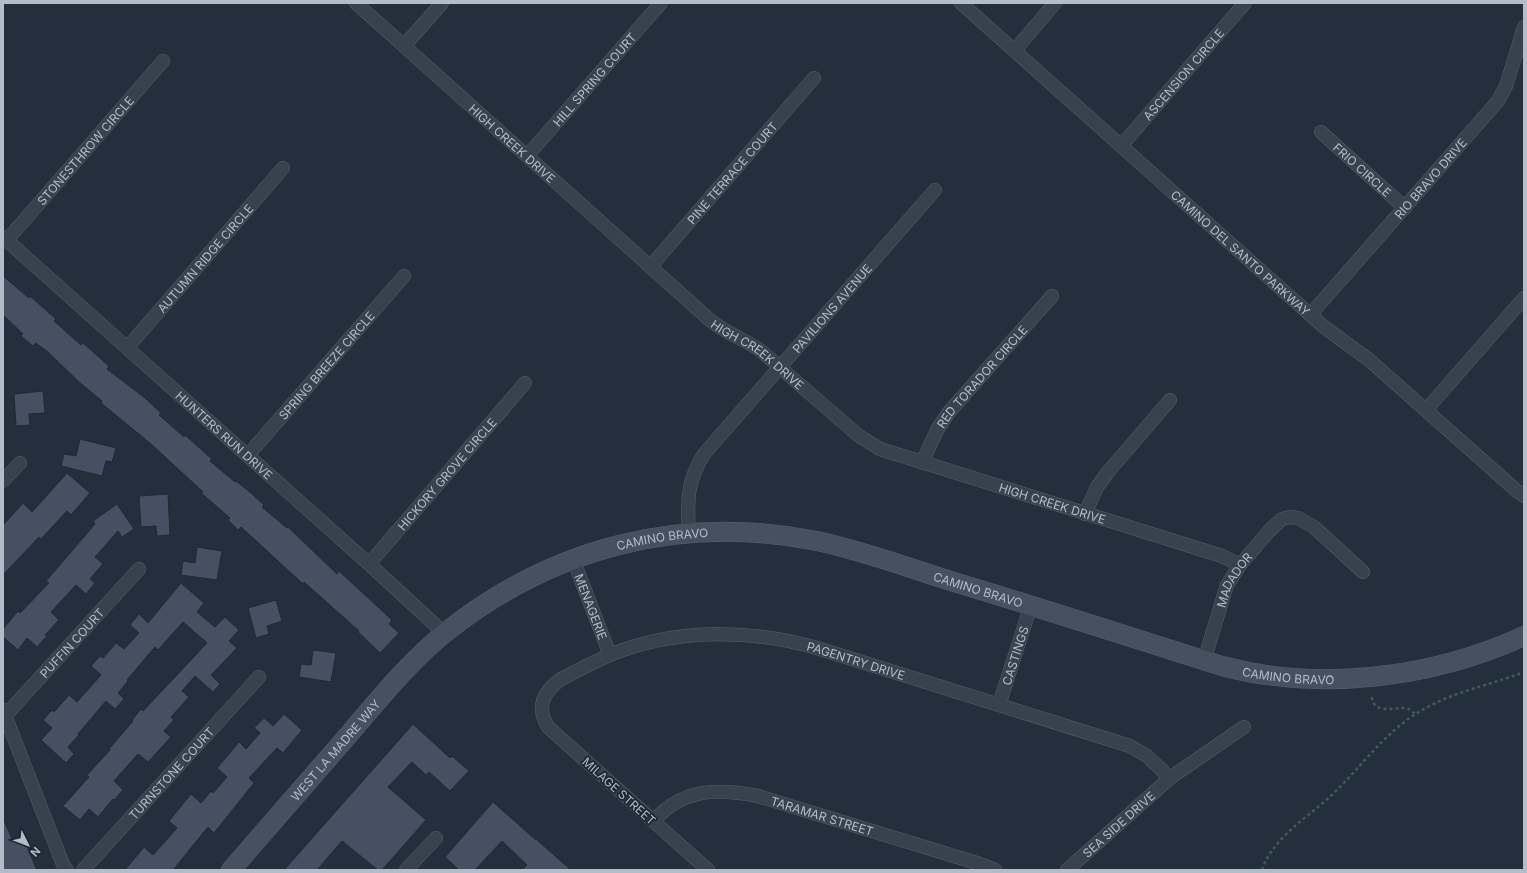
<svg xmlns="http://www.w3.org/2000/svg" width="1527" height="873" viewBox="0 0 1527 873" font-family="Inter,sans-serif">
	<style>
		.building { fill: #455162; stroke: #1f2835 }
		.lines { fill: none; stroke-linecap: round; stroke-linejoin: round }
		.street-casing { stroke: #565f6c; stroke-width: 14 }
		.secondary-casing { stroke: #565f6c; stroke-width: 20 }
		.path { stroke: #44595c; stroke-width: 2.5; stroke-dasharray: 3 3; stroke-linecap: butt }
		.street { stroke: #38414e; stroke-width: 13 }
		.secondary { stroke: #465061; stroke-width: 19 }
		.labels { text-anchor: middle; dominant-baseline: central; stroke-width: 3.5; stroke-linejoin: round; paint-order: stroke }
		.street-label { font-size: 12px; fill: #b4bcc9; stroke: #1d2633 }
	</style>
	<rect width="100%" height="100%" fill="#242f3e"/>
	<g class="building">
		<polygon points="3,276 29,298 30,296 56,319 54,321 81,345 83,343 109,366 107,369 145,398 161,413 159,415 184,437 185,435 212,459 210,461 235,482 236,481 251,493 264,505 262,507 287,528 288,527 337,574 339,571 392,620 389,624 399,633 380,653 358,632 359,631 304,582 303,584 241,527 238,530 228,520 230,518 200,492 203,492 151,444 101,403 102,401 79,382 48,352 36,343 33,346 21,336 23,334 3,315"/>
		<polygon points="43,391 45,413 29,414 30,425 16,426 14,394"/>
		<polygon points="80,439 116,448 112,462 106,461 102,476 61,466 64,454 76,456"/>
		<polygon points="67,473 90,493 71,515 67,511 41,539 39,537 3,575 3,525 23,503 32,512"/>
		<polygon points="168,494 170,535 157,536 156,526 141,527 139,496"/>
		<polygon points="117,504 134,529 122,537 118,531 95,557 103,564 90,579 95,583 86,594 76,585 51,612 59,620 45,635 47,636 37,647 27,638 18,650 3,637 3,629 18,611 20,613 49,583 46,581 95,524 93,521"/>
		<polygon points="197,547 222,551 217,580 181,575 183,561 195,563"/>
		<polygon points="181,583 204,603 197,612 215,627 225,617 239,630 229,641 237,648 211,675 220,684 213,692 195,676 182,691 189,697 171,717 174,720 164,731 171,737 148,762 138,754 114,781 123,790 114,800 113,799 98,817 89,809 80,820 63,806 89,777 87,775 110,750 109,749 133,721 132,720 141,709 143,711 207,643 183,622 158,650 155,647 127,680 128,681 118,693 124,699 115,709 106,701 78,734 79,735 68,747 74,754 66,763 41,740 52,728 43,720 52,710 54,712 69,695 77,702 101,675 91,666 100,656 103,658 116,643 124,649 139,633 130,625 139,614 148,623"/>
		<polygon points="276,600 282,621 267,626 269,634 256,638 248,608"/>
		<polygon points="313,650 336,653 331,682 299,677 301,664 311,665"/>
		<polygon points="284,714 302,730 283,753 277,748 249,778 254,783 214,833 208,827 173,870 125,870 144,847 153,855 177,828 169,821 191,794 201,803 211,791 213,793 227,777 217,768 239,742 246,749 260,733 254,728 264,718 273,726"/>
		<polygon points="413,724 450,758 452,756 469,771 450,791 429,772 426,775 412,762 388,787 426,820 382,870 378,870 342,841 317,870 284,870"/>
		<polygon points="493,802 536,840 536,839 571,870 522,870 527,865 502,841 475,870 459,870 445,857"/>
		<polygon points="3,818 12,839 22,835 37,870 3,870"/>
	</g>
	<g class="lines">
		<g class="street-casing">
			<g id="street">
				<path id="s1" d="M356 3 711 321C726 333 744 339 760 350L859 436 880 449 1222 556 1240 565"/>
				<path id="s2" d="M961 3 1324 327 1368 359 1517 491 1524 496"/>
				<polyline points="404,46 442,3"/>
				<polyline points="1015,50 1055,3"/>
				<path id="s3" d="M1321 132 1405 208"/>
				<path id="s4" d="M1121 146 1245 3"/>
				<path id="s5" d="M527 156 661 3"/>
				<path id="s6" d="M3 237 369 564 444 633"/>
				<path id="s7" d="M7 240 163 61"/>
				<path id="s8" d="M650 267 814 78"/>
				<path id="s9" d="M1310 315 1498 101 1506 86 1524 27"/>
				<path id="s10" d="M127 348 283 168"/>
				<polyline points="1426,410 1524,298"/>
				<path id="s11" d="M248 455 404 276"/>
				<path id="s12" d="M922 463 937 430 949 412 1052 296"/>
				<polyline points="3,481 20,463"/>
				<polyline points="1085,514 1097,487 1108,472 1170,400"/>
				<path id="s13" d="M689 533C687 501 687 481 704 454L935 190"/>
				<path id="s14" d="M573 559 610 655"/>
				<path id="s15" d="M369 564 525 383"/>
				<path id="s16" d="M1204 661 1227 585 1240 565 1269 531 1282 519 1290 517 1298 518 1314 527 1363 572"/>
				<path id="s17" d="M999 705 1031 605"/>
				<polyline points="3,710 64,867 67,870"/>
				<path id="s18" d="M5 716 139 569"/>
				<path id="s19" d="M653 821C684 788 716 788 758 796L980 864 995 870"/>
				<path id="s20" d="M83 870 259 677"/>
				<polyline points="406,870 436,838"/>
				<path id="s21" d="M708 870 548 727C536 707 543 692 561 679 577 671 593 662 610 655 675 628 751 629 817 648L1130 746 1147 756 1170 778"/>
				<path id="s22" d="M1067 870 1170 778 1244 727"/>
			</g>
		</g>
		<g class="secondary-casing">
			<g id="secondary">
				<path id="s23" d="M231 870C271 824 311 778 351 732 381 697 410 661 446 632 553 547 682 514 817 541 864 551 909 568 954 582 1044 609 1133 638 1222 666 1320 692 1432 678 1524 636"/>
			</g>
		</g>
		<g class="path">
			<path d="M1372 697C1373 714 1394 708 1404 708 1409 708 1412 711 1415 714"/>
			<path d="M1262 870C1274 835 1311 816 1336 791 1365 762 1388 729 1424 709 1455 691 1491 685 1524 672"/>
		</g>
		<use href="#street" class="street"/>
		<use href="#secondary" class="secondary"/>
	</g>
	<g class="labels">
		<g class="street-label">
			<text stroke="none"><textPath href="#s4" startOffset="95">ASCENSION CIRCLE</textPath></text>
			<text stroke="none"><textPath href="#s5" startOffset="102">HILL SPRING COURT</textPath></text>
			<text stroke="none"><textPath href="#s1" startOffset="210">HIGH CREEK DRIVE</textPath></text>
			<text stroke="none"><textPath href="#s7" startOffset="119">STONESTHROW CIRCLE</textPath></text>
			<text stroke="none"><textPath href="#s3" startOffset="56">FRIO CIRCLE</textPath></text>
			<text stroke="none"><textPath href="#s8" startOffset="125">PINE TERRACE COURT</textPath></text>
			<text stroke="none"><textPath href="#s9" startOffset="182">RIO BRAVO DRIVE</textPath></text>
			<text stroke="none"><textPath href="#s2" startOffset="375">CAMINO DEL SANTO PARKWAY</textPath></text>
			<text stroke="none"><textPath href="#s10" startOffset="119">AUTUMN RIDGE CIRCLE</textPath></text>
			<text stroke="none"><textPath href="#s13" startOffset="276">PAVILIONS AVENUE</textPath></text>
			<text stroke="none"><textPath href="#s1" startOffset="534">HIGH CREEK DRIVE</textPath></text>
			<text stroke="none"><textPath href="#s11" startOffset="119">SPRING BREEZE CIRCLE</textPath></text>
			<text stroke="none"><textPath href="#s12" startOffset="106">RED TORADOR CIRCLE</textPath></text>
			<text stroke="none"><textPath href="#s6" startOffset="297">HUNTERS RUN DRIVE</textPath></text>
			<text stroke="none"><textPath href="#s15" startOffset="119">HICKORY GROVE CIRCLE</textPath></text>
			<text stroke="none"><textPath href="#s1" startOffset="870">HIGH CREEK DRIVE</textPath></text>
			<text stroke="none"><textPath href="#s23" startOffset="560">CAMINO BRAVO</textPath></text>
			<text stroke="none"><textPath href="#s16" startOffset="87">MADADOR</textPath></text>
			<text stroke="none"><textPath href="#s23" startOffset="884">CAMINO BRAVO</textPath></text>
			<text stroke="none"><textPath href="#s14" startOffset="51">MENAGERIE</textPath></text>
			<text stroke="none"><textPath href="#s18" startOffset="99">PUFFIN COURT</textPath></text>
			<text stroke="none"><textPath href="#s17" startOffset="52">CASTINGS</textPath></text>
			<text stroke="none"><textPath href="#s21" startOffset="577">PAGENTRY DRIVE</textPath></text>
			<text stroke="none"><textPath href="#s23" startOffset="1207">CAMINO BRAVO</textPath></text>
			<text stroke="none"><textPath href="#s23" startOffset="159">WEST LA MADRE WAY</textPath></text>
			<text stroke="none"><textPath href="#s20" startOffset="131">TURNSTONE COURT</textPath></text>
			<text transform="translate(619 791) rotate(42)">MILAGE STREET</text>
			<text stroke="none"><textPath href="#s19" startOffset="181">TARAMAR STREET</textPath></text>
			<text stroke="none"><textPath href="#s22" startOffset="69">SEA SIDE DRIVE</textPath></text>
		</g>
	</g>
	<rect width="1527" height="873" fill="none" stroke="#b4bcc9" stroke-width="8"/>
	<g transform="translate(28 845) rotate(132)" stroke="#1d2633" stroke-width="3" paint-order="stroke">
	<path d="M0-3L7 15L0 10L-7 15Z" fill="#b4bcc9"/>
	<text y="-6" font-size="11" font-weight="bold" text-anchor="middle" fill="#b4bcc9">N</text>
	</g>
</svg>
